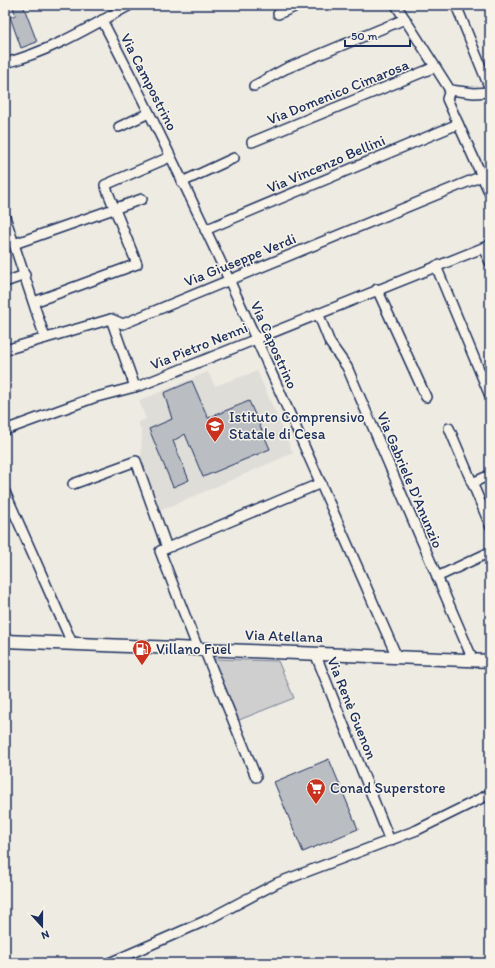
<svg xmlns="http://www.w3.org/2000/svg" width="495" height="968" viewBox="0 0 495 968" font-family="Itim,sans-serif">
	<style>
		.built { fill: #deddd8 }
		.green { fill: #cfcfcf; stroke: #757f96 }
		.building { fill: #babdc2; stroke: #1b2f5e }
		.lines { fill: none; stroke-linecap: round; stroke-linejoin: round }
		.street-casing { stroke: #1b2f5e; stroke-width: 12 }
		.secondary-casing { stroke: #1b2f5e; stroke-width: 15 }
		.street { stroke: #f7f3e8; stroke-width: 9 }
		.secondary { stroke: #f7f3e8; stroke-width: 12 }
		.labels { text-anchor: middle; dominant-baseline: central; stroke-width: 3; stroke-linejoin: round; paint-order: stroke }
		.street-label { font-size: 15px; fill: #1b2f5e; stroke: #f7f3e8 }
		.poi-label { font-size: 15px; fill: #1b2f5e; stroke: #f7f3e8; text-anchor: start }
	</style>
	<rect width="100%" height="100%" fill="#eeebe2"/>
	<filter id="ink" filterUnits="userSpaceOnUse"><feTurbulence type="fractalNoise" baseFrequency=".025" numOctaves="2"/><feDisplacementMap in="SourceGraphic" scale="8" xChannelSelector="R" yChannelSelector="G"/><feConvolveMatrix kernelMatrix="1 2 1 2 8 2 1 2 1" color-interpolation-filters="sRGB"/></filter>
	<g filter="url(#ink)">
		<polygon class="built" points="257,371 293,453 160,511 141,458 142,433 138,422 146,419 139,401 208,372 215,386"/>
		<polygon class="green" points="213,659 278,661 294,698 239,720"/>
		<g class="building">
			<polygon points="12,5 23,5 37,42 21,48 10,17 16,15"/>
			<polygon points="192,381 208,418 249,401 270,449 203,477 185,434 173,441 189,480 173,487 149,429 172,419 164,393"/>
			<polygon points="329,759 358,829 303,852 274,782"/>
		</g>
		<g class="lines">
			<g class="street-casing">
				<g id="street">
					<polyline points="396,5 450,90 474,93 490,92"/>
					<polyline points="456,5 490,89"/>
					<polyline points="278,14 299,5"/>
					<path d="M102 20C210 227 303 443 397 657"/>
					<path d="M5 63C49 52 90 27 130 5"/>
					<polyline points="254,86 285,69 405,19"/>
					<polyline points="450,90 447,99 490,194"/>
					<polyline points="119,127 149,113"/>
					<polyline points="252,142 435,67"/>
					<polyline points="182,182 234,158"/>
					<polyline points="5,217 45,338"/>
					<polyline points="205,230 458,124"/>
					<polyline points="14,244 142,199"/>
					<polyline points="483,248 490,262"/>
					<polyline points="436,266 490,396"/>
					<polyline points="5,282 25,275"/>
					<polyline points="377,289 426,397"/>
					<polyline points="34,302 137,264 105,185 170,157"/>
					<polyline points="318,313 330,343 347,367 473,660"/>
					<polyline points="111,319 135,387"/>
					<polyline points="5,350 111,319 123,324 482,176"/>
					<polyline points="449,428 490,525"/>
					<polyline points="5,430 93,398 142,385 490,245"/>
					<polyline points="472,483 490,475"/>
					<polyline points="73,484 136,461 167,548"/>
					<polyline points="5,492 72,643"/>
					<polyline points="437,577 490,552"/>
					<polyline points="198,649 160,551 321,483"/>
					<polyline points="204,649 256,777"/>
					<polyline points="315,653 390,841"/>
					<polyline points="109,963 205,921 277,883 417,830 490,794"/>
				</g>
			</g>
			<g class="secondary-casing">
				<polyline id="secondary" points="5,641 490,661"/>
			</g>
			<use href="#street" class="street"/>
			<use href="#secondary" class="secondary"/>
		</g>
	</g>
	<defs>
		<g id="school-pin" transform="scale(1)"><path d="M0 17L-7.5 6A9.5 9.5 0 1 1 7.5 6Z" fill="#c8321e" stroke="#f7f3e8"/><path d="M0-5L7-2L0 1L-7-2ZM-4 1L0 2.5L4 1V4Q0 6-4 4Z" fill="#fff"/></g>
		<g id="fuel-pin" transform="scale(1)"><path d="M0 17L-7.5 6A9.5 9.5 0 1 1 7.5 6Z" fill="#c8321e" stroke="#f7f3e8"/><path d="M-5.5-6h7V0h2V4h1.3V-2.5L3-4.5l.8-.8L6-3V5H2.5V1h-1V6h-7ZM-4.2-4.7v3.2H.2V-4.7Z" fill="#fff"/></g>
		<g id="supermarket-pin" transform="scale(1)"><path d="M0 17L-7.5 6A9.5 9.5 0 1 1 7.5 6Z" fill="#c8321e" stroke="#f7f3e8"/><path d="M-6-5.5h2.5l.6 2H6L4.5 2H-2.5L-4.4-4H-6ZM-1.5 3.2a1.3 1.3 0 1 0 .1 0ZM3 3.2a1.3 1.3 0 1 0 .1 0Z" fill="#fff"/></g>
	</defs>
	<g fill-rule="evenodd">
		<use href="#school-pin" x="215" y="426"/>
		<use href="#fuel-pin" x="142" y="649"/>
		<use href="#supermarket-pin" x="316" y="788"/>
	</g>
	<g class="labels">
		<g class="street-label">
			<text transform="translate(149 82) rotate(63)">Via Campostrino</text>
			<text transform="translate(338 92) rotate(-22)">Via Domenico Cimarosa</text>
			<text transform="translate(326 164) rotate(-23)">Via Vincenzo Bellini</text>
			<text transform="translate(240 260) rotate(-22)">Via Giuseppe Verdi</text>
			<text transform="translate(274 345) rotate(66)">Via Capostrino</text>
			<text transform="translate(199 346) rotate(-22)">Via Pietro Nenni</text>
			<text transform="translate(410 480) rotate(67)">Via Gabriele D'Anunzio</text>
			<text transform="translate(284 636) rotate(2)">Via Atellana</text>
			<text transform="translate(352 708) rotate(68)">Via Renè Guenon</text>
		</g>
		<g class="poi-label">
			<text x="229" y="417">Istituto Comprensivo<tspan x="229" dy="17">Statale di Cesa</tspan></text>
			<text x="156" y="649">Villano Fuel</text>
			<text x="330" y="788">Conad Superstore</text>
		</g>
	</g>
	<rect width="495" height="968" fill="none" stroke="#f7f3e8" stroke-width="20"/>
	<rect x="10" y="10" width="475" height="948" fill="none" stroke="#1b2f5e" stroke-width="1.5" filter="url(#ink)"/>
	<g transform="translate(42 926) rotate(159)" stroke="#f7f3e8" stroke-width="3" paint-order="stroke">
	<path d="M0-3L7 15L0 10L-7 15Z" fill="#1b2f5e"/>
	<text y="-6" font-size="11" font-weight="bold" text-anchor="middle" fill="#1b2f5e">N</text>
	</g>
	<path d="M345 40v6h65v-6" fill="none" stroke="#1b2f5e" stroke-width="2"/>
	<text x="351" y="40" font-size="12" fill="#1b2f5e" stroke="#f7f3e8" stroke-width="3" paint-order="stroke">50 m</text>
</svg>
